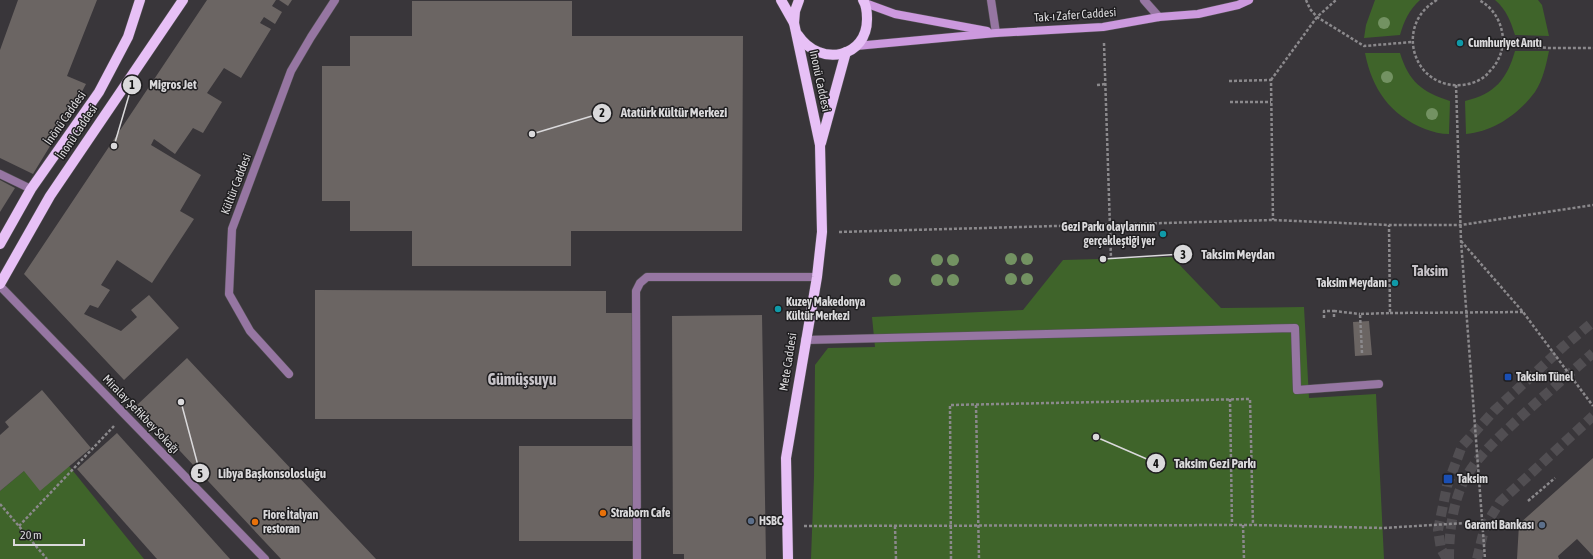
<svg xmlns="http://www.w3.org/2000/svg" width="1593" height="559" viewBox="0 0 1593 559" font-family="'Asap Condensed',sans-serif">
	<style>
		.green { fill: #3f642a }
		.building { fill: #6b6563 }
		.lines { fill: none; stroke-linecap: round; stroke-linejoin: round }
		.primary-tunnel { stroke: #514e52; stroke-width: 10; stroke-dasharray: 10 5; stroke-linecap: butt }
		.service-casing { stroke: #565357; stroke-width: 9 }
		.minor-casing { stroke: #565357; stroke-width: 9 }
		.secondary-casing { stroke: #565357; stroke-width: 9 }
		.primary-casing { stroke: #565357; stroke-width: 11 }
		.path { stroke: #8b898c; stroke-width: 2.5; stroke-dasharray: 3 2; stroke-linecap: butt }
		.service { stroke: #9676a2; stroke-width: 8 }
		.minor { stroke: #9676a2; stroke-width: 8 }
		.secondary { stroke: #cc99de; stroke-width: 8 }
		.primary { stroke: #e7c0f6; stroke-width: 10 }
		.tree { fill: #739262 }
		.culture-dot { fill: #0f9aa8; stroke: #1f1e20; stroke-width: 1.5 }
		.transit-dot { fill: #1a4fb4; stroke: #1f1e20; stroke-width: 1.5 }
		.food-dot { fill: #e8710a; stroke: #1f1e20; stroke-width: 1.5 }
		.service-dot { fill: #5c6f8a; stroke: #1f1e20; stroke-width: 1.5 }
		.labels { text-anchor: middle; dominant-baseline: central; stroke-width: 3; stroke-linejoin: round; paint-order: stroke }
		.street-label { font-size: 12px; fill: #dad9db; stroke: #1f1e20 }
		.poi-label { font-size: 12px; font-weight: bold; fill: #dad9db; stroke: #1f1e20; text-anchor: start }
		.quarter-label { font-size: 14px; font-weight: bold; fill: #c7c3c8; stroke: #1f1e20 }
		.district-label { font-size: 16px; font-weight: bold; fill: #c7c3c8; stroke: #1f1e20 }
		.leader { fill: none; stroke: #dad9db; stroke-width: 1.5 }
		.callout-dot { fill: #dad9db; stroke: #1f1e20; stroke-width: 1.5 }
		.mark-label { font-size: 12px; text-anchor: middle; font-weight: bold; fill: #111 }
		.callout-label { font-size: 13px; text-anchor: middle; font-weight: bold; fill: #dad9db; stroke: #1f1e20; stroke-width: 3; stroke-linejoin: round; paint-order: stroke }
	</style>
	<rect width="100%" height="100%" fill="#39363a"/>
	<g class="green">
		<path d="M1375 0H1420C1409 10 1404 21 1400 35L1364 38 1366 25Z"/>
		<path d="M1495 0H1538L1542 5 1549 36 1515 35C1511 22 1506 9 1495 0Z"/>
		<path d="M1515 51H1549C1546 65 1543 80 1535 92 1519 114 1493 132 1466 134L1465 101C1495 94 1507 79 1515 51Z"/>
		<path d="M1365 53H1400C1409 82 1422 92 1450 101L1449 134C1441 134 1433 132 1425 129 1390 115 1372 89 1365 53Z"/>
		<polygon points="1172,257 1221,308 1304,307 1309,398 1376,394 1384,559 811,559 814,477 815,365 828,348 875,347 872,317 1023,310 1063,260"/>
		<polygon points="69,466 144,559 0,559 0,491 24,471"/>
	</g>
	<g class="building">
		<polygon points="18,0 97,0 67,76 86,84 75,105 33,174 0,158 0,50"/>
		<polygon points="207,0 276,0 272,6 282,12 275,24 264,17 260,23 271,29 241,78 224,68 207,93 222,102 203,133 193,128 175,154 154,139 151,145 201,175 180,211 194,219 152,283 117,260 101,285 110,290 98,308 90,305 84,314 121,331 137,317 131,310 149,295 179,328 124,380 24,274"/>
		<polygon points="279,0 292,0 288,6"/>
		<polygon points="412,1 572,1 572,36 743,36 742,231 571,231 571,266 412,266 412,231 350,231 350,201 322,201 322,66 350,66 350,36 412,36"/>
		<polygon points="0,180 15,188 0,212"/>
		<polygon points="315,290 606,291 606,313 633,313 633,419 315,419"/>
		<polygon points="762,315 766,559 684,559 684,554 673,554 672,316"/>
		<polygon points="1369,321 1372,355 1355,356 1353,322"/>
		<polygon points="187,358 261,437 376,559 281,559 137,405"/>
		<polygon points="42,390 91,448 40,491 24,471 0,491 0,435 9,427 5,422"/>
		<polygon points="117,433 230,559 157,559 77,469"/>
		<rect x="519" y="446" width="114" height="95"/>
		<polygon points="1593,458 1593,556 1577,539 1558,556 1559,559 1517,559 1519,524"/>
	</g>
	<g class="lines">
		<g class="primary-tunnel">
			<polyline points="1447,559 1441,549 1438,530 1447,486 1462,446 1494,411 1564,346 1593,322"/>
			<path d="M1449 559C1449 535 1452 509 1461 487 1472 461 1495 441 1515 422 1541 398 1567 376 1593 353"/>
			<polyline points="1477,559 1485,526 1500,502 1593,416"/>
		</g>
		<g class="service-casing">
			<g id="service">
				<polyline points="1144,0 1159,17"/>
				<polyline points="805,340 1295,328 1297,390 1379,384"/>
				<polyline points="637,559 636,291 640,283 647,277 817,277"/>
			</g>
		</g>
		<g class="minor-casing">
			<g id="minor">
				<polyline points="991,0 996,33"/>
				<polyline points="0,174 31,189"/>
				<polyline points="0,286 265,559"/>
				<polyline points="289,374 250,331 229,294 232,229 291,71 311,37 335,0"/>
			</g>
		</g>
		<g class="secondary-casing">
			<g id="secondary">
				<polyline points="865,3 895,14 987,31"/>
				<polyline points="856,46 996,33 1103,27 1159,17 1198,14 1238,5 1249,0"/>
			</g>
		</g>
		<g class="primary-casing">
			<g id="primary">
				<polyline points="781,0 794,23 820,145 822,232 817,277 786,458 788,559"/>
				<polyline points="794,23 795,11 799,0"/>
				<path d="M798 35C820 68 868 58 867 18 867 12 866 5 863 0"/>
				<polyline points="821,143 846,52"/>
				<polyline points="0,244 31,189 99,92 128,37 140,0"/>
				<polyline points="0,284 50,196 183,0"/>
			</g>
		</g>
		<g class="path">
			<polyline points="1306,0 1310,9 1317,17 1364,46 1412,42"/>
			<path d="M1437 0C1394 24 1412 89 1462 85 1472 84 1483 80 1489 72 1498 63 1503 52 1503 39 1502 23 1494 8 1479 0"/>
			<polyline points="1104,43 1111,259"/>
			<polyline points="1503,45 1549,48 1593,48"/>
			<polyline points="1271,80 1317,17 1336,0"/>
			<polyline points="1229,81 1271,80 1273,220"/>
			<polyline points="1097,85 1106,84"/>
			<polyline points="1456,85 1461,241 1485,559"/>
			<polyline points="1230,102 1271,102"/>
			<polyline points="839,232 1273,220 1389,225 1461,225 1593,205"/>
			<polyline points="1461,241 1523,312 1593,406"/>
			<polyline points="1334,311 1360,314"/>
			<polyline points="1390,313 1523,312"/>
			<polyline points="1324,318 1324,311 1334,311 1334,317"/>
			<polyline points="1362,353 1360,314 1390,313 1389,225"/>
			<polyline points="1230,399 1232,525"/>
			<polyline points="976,405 979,559"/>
			<polyline points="1528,501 1555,478"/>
			<polyline points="0,504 47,559"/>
			<polyline points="1243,525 1244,559"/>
			<polyline points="19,526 114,426"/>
			<polyline points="804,526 1253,525 1383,528 1482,522"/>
			<polyline points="895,526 896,559"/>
			<polyline points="951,559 950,405 1250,399 1253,525"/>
		</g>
		<use href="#service" class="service"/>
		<use href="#minor" class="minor"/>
		<use href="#secondary" class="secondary"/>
		<use href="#primary" class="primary"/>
	</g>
	<g class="tree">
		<circle cx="1384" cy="23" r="6"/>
		<circle cx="1387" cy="77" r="6"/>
		<circle cx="1432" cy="114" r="6"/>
		<circle cx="1011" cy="259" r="6"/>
		<circle cx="1027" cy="259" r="6"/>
		<circle cx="937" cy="260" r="6"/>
		<circle cx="953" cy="260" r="6"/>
		<circle cx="1011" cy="279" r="6"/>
		<circle cx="1027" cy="279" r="6"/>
		<circle cx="895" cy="280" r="6"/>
		<circle cx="937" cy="280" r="6"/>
		<circle cx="953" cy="280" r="6"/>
	</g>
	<g class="culture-dot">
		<circle cx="1460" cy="43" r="4"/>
		<circle cx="1163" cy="234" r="4"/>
		<circle cx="1395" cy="283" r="4"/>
		<circle cx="778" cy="309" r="4"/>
	</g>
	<g class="transit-dot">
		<rect x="1504" y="373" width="8" height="8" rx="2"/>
		<rect x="1443" y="474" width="10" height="10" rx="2"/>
	</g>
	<g class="food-dot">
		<circle cx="603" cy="513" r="4"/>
		<circle cx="255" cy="522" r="4"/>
	</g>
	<g class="service-dot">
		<circle cx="751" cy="521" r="4"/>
		<circle cx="1542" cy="525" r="4"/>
	</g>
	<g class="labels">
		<g class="street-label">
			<text transform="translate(1075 15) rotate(-4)">Tak-ı Zafer Caddesi</text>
			<text transform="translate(820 81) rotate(78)">Inonü Caddesi</text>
			<text transform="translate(65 118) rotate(-55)">İnönü Caddesi</text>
			<text transform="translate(77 132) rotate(-56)">İnonü Caddesi</text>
			<text transform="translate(236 184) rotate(-69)">Kültür Caddesi</text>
			<text transform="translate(788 362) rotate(-81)">Mete Caddesi</text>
			<text transform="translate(141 414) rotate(46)">Miralay Şefikbey Sokağı</text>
		</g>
		<g class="poi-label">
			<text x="1468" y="43">Cumhuriyet Anıtı</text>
			<text x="1155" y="227" text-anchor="end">Gezi Parkı olaylarının<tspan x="1155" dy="14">gerçekleştiği yer</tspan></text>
			<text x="1387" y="283" text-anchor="end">Taksim Meydanı</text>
			<text x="786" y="302">Kuzey Makedonya<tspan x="786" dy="14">Kültür Merkezi</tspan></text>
			<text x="1516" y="377">Taksim Tünel</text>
			<text x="1457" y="479">Taksim</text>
			<text x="611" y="513">Straborn Cafe</text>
			<text x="263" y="515">Fiore İtalyan<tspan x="263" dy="14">restoran</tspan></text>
			<text x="759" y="521">HSBC</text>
			<text x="1534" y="525" text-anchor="end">Garanti Bankası</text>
		</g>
		<g class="quarter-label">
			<text x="1430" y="271">Taksim</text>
		</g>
		<g class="district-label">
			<text x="522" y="379">Gümüşsuyu</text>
		</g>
	</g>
	<path class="leader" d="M114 146L132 85M532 134L602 113M1103 259L1183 254M1096 437L1156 463M181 402L200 473"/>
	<g class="callout-dot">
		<circle cx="114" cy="146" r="4"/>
		<circle cx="532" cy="134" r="4"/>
		<circle cx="1103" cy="259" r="4"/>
		<circle cx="1096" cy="437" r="4"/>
		<circle cx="181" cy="402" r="4"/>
		<circle cx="132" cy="85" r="10"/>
		<circle cx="602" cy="113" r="10"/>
		<circle cx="1183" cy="254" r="10"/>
		<circle cx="1156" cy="463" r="10"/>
		<circle cx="200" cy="473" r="10"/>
	</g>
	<g class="mark-label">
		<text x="132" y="89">1</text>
		<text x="602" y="117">2</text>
		<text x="1183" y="259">3</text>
		<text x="1156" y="468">4</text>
		<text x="200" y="478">5</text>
	</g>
	<g class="callout-label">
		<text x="173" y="89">Migros Jet</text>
		<text x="674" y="117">Atatürk Kültür Merkezi</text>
		<text x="1238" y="259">Taksim Meydan</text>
		<text x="1215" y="468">Taksim Gezi Parkı</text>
		<text x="272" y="478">Libya Başkonsolosluğu</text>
	</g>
	<path d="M14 539v6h70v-6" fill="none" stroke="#dad9db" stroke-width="2"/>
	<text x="20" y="539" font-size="12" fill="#dad9db" stroke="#1f1e20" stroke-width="3" paint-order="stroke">20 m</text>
</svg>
